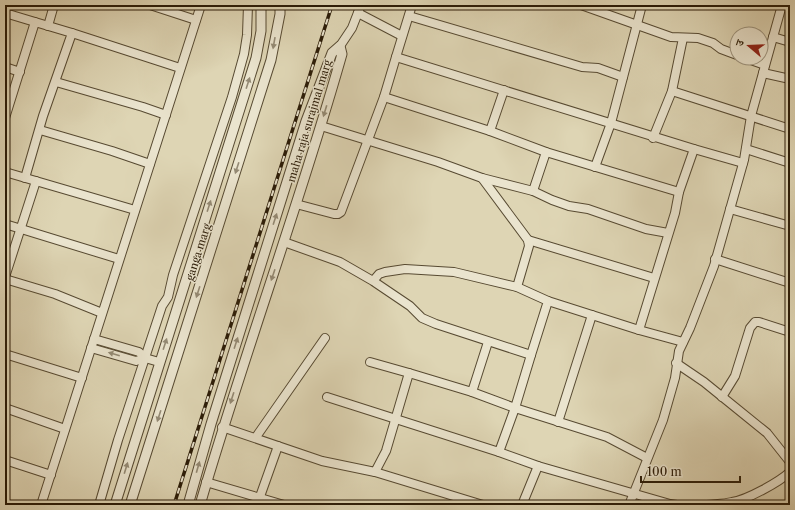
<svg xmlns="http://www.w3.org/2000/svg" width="795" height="510" viewBox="0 0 795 510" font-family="'Libre Caslon Text','Noto Serif Devanagari',serif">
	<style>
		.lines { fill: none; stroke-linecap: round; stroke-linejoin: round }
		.minor-casing { stroke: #574a32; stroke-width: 10 }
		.tertiary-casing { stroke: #574a32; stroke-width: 11 }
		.minor { stroke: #eae4ce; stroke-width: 8 }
		.tertiary { stroke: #eae4ce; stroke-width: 9 }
		.rail-casing { stroke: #2a1b07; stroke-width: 3.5 }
		.rail { stroke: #eae4ce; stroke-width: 2; stroke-dasharray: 6; stroke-linecap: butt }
		.oneway { fill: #948a74 }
		.labels { text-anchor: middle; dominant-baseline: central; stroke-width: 3; stroke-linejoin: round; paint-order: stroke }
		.street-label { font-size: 11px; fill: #2a1b07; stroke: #eae4ce }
	</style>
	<rect width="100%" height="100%" fill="#ded5b4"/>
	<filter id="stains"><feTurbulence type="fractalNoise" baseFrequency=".005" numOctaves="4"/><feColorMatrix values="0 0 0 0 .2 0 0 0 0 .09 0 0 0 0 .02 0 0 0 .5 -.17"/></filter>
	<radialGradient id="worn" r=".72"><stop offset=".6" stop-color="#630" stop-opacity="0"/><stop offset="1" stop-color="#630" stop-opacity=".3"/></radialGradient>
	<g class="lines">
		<g class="minor-casing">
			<g id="minor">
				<polyline points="150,5 196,20"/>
				<polyline points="581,5 671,37 698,38 713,43 721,49 737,55"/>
				<polyline points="5,13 35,22"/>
				<polyline points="358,13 402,36"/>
				<polyline points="409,16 582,67 598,68 623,77"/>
				<polyline points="48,26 54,5"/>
				<polyline points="72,33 180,68"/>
				<polyline points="773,37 790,42"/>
				<polyline points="340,46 352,28 361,5"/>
				<polyline points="396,57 412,5"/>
				<polyline points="745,58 765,65"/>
				<polyline points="5,67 20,72"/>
				<polyline points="763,73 790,79"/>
				<polyline points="56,82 143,107 166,115"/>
				<polyline points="672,91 790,129"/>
				<polyline points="384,97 490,131 546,152 679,192"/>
				<polyline points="5,118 35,22 72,33 43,116 25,178"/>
				<polyline points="321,126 438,162 482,178 528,240 529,246 517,287"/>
				<polyline points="40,130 112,151 150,164"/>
				<polyline points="490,131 504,90"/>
				<polyline points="653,138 672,91 683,38"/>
				<polyline points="694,149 743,163"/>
				<polyline points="746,149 790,163"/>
				<polyline points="595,167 611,123 642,5"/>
				<polyline points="5,172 135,210"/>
				<polyline points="482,178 533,191 552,200 569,206 588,209 646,229 668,233"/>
				<polyline points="533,191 546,152"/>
				<polyline points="296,204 334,214 338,214 341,212 384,97 396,57 694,149 679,192 675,213 639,330 548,301"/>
				<polyline points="730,209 790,226"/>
				<polyline points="5,224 119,259"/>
				<polyline points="528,240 654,278"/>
				<polyline points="284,242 340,262 373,281 410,306 422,318 436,324 531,355 548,301 517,287 454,272 405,269 385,272 379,274 373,281"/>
				<polyline points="715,259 790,283"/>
				<polyline points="5,277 36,181"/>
				<polyline points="5,279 55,294 102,313"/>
				<polyline points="639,330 683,342"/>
				<polyline points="94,339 139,352 145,358"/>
				<polyline points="91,348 136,361 145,358 159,362"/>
				<polyline points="5,354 82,378"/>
				<polyline points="370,362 409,373"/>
				<polyline points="676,363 704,382 767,433 790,462"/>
				<polyline points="472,392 515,408 531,355"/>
				<polyline points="327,397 499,452 515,408 607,437 647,458"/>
				<polyline points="722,397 735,376 750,328 755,322 759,322 790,332"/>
				<polyline points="5,408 65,429"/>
				<polyline points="558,422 592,315"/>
				<polyline points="222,427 322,461 375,472 386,451 409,373 472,392 488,342"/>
				<polyline points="256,437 325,338"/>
				<polyline points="499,452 538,466 522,505"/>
				<polyline points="5,460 51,475"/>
				<polyline points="538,466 670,504 677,505"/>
				<polyline points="375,472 483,505"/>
				<polyline points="206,482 284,505"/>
				<polyline points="41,505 201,5"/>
				<polyline points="99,505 118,440 162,306 168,297 173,275 232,97 244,54 247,35 248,5"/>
				<polyline points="257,505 278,446"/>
				<polyline points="629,505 663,420 675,378 679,351 690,328 714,266 744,160 751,116 782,5"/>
				<path d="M707 505C715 504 724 504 732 502 747 500 779 482 790 472"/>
			</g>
		</g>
		<g class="tertiary-casing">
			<g id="tertiary">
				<polyline points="115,505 256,58 261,31 261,5"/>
				<polyline points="130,505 271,60 280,14 280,5"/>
				<path d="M188 505 211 424 306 121 332 53 340 46 342 54C299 206 244 354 200 505"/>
			</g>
		</g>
		<use href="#minor" class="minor"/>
		<use href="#tertiary" class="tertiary"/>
		<g class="rail-casing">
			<polyline id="rail" points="174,505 332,5"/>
		</g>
		<use href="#rail" class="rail"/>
	</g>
	<defs><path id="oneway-solid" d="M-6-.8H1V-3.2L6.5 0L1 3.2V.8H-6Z"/></defs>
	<g class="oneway">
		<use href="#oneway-solid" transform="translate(274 43) rotate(100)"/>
		<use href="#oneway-solid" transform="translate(248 83) rotate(-72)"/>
		<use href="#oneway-solid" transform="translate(325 111) rotate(107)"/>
		<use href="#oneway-solid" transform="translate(237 168) rotate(108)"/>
		<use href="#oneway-solid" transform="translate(209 206) rotate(-72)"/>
		<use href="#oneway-solid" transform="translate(275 219) rotate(-72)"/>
		<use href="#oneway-solid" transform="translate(273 275) rotate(109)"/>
		<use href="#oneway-solid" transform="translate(198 292) rotate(108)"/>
		<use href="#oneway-solid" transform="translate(236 343) rotate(-72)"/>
		<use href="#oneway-solid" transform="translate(165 344) rotate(-72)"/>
		<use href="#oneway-solid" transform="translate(114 354) rotate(-164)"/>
		<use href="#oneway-solid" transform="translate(232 398) rotate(108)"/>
		<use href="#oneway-solid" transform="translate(159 416) rotate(108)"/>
		<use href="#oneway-solid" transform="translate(198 467) rotate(-74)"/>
		<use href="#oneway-solid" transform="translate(126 468) rotate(-73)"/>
	</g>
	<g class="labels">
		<g class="street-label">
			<text transform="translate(309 121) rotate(-73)">maha raja surajmal marg</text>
			<text transform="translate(198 252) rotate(-72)">ganga marg</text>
		</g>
	</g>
	<rect width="795" height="510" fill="none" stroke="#ded5b4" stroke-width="20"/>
	<rect x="6" y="6" width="783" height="498" fill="none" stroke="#2a1b07" stroke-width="2"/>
	<rect x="10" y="10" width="775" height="490" fill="none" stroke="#2a1b07"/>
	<g transform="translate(749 46) rotate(289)"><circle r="19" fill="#eae4ce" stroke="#9d947e"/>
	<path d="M0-3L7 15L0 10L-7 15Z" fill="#8f2418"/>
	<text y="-6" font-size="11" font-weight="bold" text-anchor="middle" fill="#2a1b07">उ</text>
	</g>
	<path d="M641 476v6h99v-6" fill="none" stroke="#2a1b07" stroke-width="2"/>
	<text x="647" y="476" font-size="12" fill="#2a1b07" stroke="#eae4ce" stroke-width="3" paint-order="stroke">100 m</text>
	<rect width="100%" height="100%" filter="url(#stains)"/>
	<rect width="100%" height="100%" fill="url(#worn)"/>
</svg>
